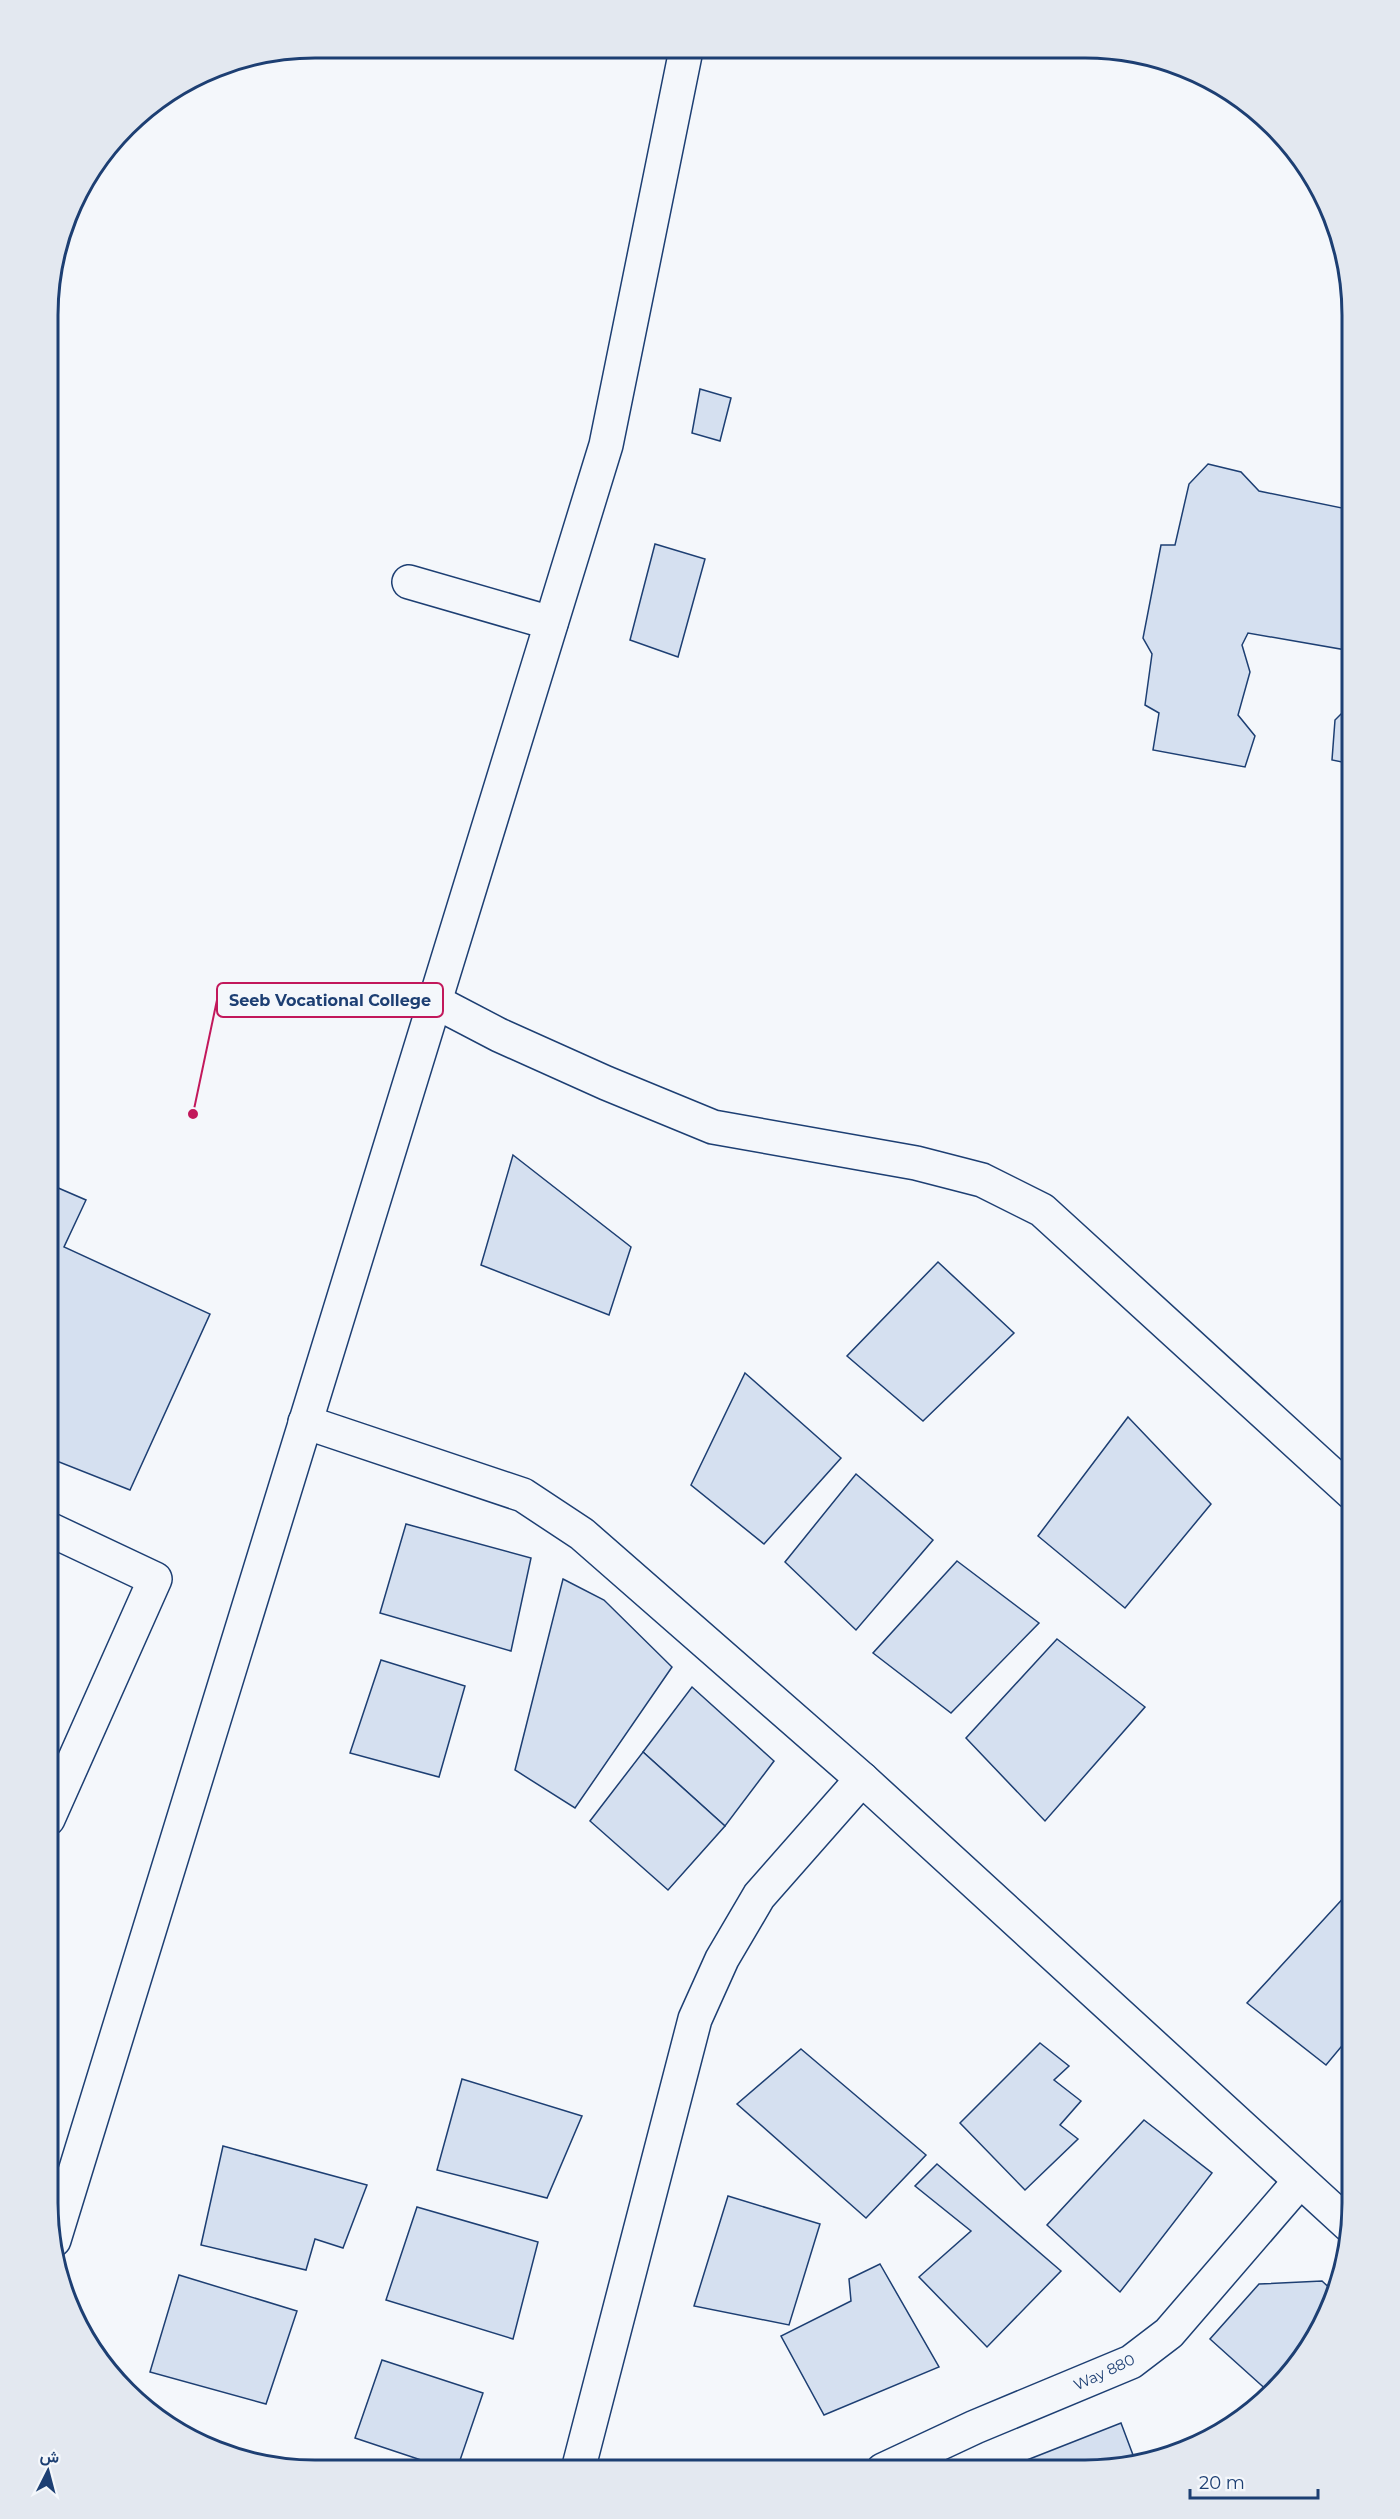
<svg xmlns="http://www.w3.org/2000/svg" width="1400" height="2519" viewBox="0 0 1400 2519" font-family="Montserrat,Vazirmatn,sans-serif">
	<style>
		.building { fill: #d5e0f0; stroke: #1d3f73; stroke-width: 1.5 }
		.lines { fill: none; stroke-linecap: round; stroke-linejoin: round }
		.minor-casing { stroke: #1d3f73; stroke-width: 36 }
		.minor { stroke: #f4f7fb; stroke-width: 33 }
		.labels { text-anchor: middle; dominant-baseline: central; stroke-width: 4.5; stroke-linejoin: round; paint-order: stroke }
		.street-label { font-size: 15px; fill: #1d3f73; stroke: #f4f7fb }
		.rim { fill: none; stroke: #1d3f73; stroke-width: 3 }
		.leader { fill: none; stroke: #c2185b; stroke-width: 2 }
		.callout-dot { fill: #c2185b; stroke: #f4f7fb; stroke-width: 2 }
		.callout { fill: #f4f7fb; stroke: #c2185b; stroke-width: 2 }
		.callout-label { font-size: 16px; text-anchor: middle; font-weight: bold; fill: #1d3f73 }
	</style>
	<rect width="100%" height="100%" fill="#f4f7fb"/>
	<g class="building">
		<polygon points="700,389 731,398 720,441 692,433"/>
		<polygon points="1208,464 1241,472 1259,491 1352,510 1352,651 1248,633 1242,645 1250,672 1238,715 1255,736 1245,767 1153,750 1159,713 1145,705 1152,654 1143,638 1161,545 1175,545 1189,484"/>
		<polygon points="655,544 705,559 678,657 630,640"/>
		<polygon points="1352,703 1352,764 1332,760 1335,720"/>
		<polygon points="513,1155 631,1247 609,1315 481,1265"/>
		<polygon points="49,1184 86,1200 64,1247 210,1314 130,1490 49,1458"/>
		<polygon points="938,1262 1014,1333 923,1421 847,1356"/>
		<polygon points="745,1373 841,1458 764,1544 691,1485"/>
		<polygon points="1128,1417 1211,1504 1125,1608 1038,1536"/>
		<polygon points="856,1474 933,1540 856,1630 785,1562"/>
		<polygon points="406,1524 531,1558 511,1651 380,1613"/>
		<polygon points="957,1561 1039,1623 951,1713 873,1653"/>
		<polygon points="563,1579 604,1600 672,1667 575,1808 515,1770"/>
		<polygon points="1057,1639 1145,1707 1045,1821 966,1738"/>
		<polygon points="381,1660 465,1686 439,1777 350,1753"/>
		<polygon points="692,1687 774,1761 725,1826 643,1752"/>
		<polygon points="643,1752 725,1826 668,1890 590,1821"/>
		<polygon points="1348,1893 1352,1896 1351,2035 1326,2065 1247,2003"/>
		<polygon points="1040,2043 1069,2066 1054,2080 1081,2101 1060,2125 1078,2139 1025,2190 960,2123"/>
		<polygon points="801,2049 926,2155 866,2218 737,2104"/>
		<polygon points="462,2079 582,2116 547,2198 437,2170"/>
		<polygon points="1144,2120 1212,2173 1120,2292 1047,2225"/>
		<polygon points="223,2146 367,2185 343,2248 315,2239 306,2270 201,2245"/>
		<polygon points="937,2164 1061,2271 987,2347 919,2277 971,2231 915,2186"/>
		<polygon points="728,2196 820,2224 789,2325 694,2306"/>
		<polygon points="417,2207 538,2242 513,2339 386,2300"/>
		<polygon points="880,2264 939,2367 824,2415 781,2336 851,2301 849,2279"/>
		<polygon points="179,2275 297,2311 266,2404 150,2372"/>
		<polygon points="1322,2281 1335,2293 1332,2306 1297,2366 1270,2393 1210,2339 1259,2284"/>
		<polygon points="382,2360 483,2393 457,2469 448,2469 355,2438"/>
		<polygon points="1121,2423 1136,2463 1085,2471 1031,2471 1027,2460"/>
	</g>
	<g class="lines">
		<g class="minor-casing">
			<g id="minor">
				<polyline points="409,582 551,623"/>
				<polyline points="434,1001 499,1035 606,1083 713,1127 916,1163 982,1180 1042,1210 1352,1493"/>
				<polyline points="305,1422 523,1495 582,1534 862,1779 1350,2226"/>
				<polyline points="48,1819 155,1579 49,1529"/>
				<polyline points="54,2240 606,445 686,50"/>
				<polyline points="578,2470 695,2019 722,1959 759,1896 862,1779"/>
				<polyline points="883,2470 975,2427 1131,2362 1169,2333 1300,2181"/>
			</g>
		</g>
		<use href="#minor" class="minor"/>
	</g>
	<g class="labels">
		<g class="street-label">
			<text transform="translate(1104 2372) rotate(-25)">Way 880</text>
		</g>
	</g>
	<path d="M0 0H1400V2519H0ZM315 58H1085A257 257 0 0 1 1342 315V2203A257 257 0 0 1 1085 2460H315A257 257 0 0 1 58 2203V315A257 257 0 0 1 315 58Z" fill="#e3e8f0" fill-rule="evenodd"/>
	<path class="rim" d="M315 58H1085A257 257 0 0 1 1342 315V2203A257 257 0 0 1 1085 2460H315A257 257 0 0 1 58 2203V315A257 257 0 0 1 315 58Z"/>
	<path class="leader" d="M193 1114L217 1000"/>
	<circle class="callout-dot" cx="193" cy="1114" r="6"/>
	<rect class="callout" x="217" y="983" width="226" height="34" rx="6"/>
	<g class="callout-label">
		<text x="330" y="1006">Seeb Vocational College</text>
	</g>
	<g transform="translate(48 2471) rotate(6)" stroke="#f4f7fb" stroke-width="4.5" paint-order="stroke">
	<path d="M0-4.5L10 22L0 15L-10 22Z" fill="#1d3f73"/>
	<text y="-9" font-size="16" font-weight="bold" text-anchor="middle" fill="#1d3f73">ش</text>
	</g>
	<path d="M1190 2489v9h128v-9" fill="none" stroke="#1d3f73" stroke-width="3"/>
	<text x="1199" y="2489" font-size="18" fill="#1d3f73" stroke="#f4f7fb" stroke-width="4.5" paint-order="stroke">20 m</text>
</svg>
